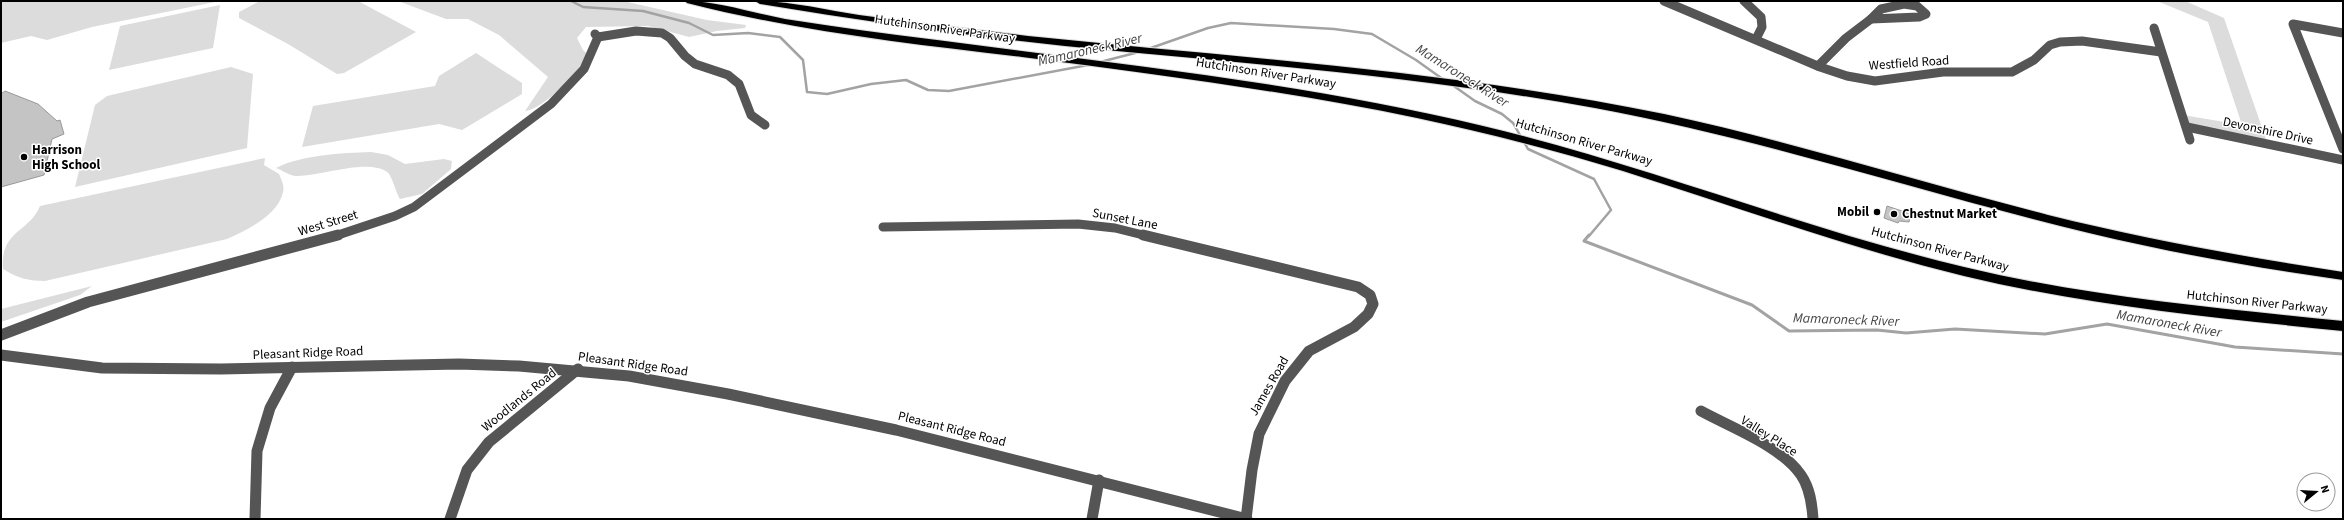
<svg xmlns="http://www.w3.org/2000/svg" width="2344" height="520" viewBox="0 0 2344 520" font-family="'Source Sans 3',sans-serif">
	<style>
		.green { fill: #dcdcdc }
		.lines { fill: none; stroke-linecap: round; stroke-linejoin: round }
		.stream-far1 { stroke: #a3a3a3; stroke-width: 2.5 }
		.stream { stroke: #a3a3a3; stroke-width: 3 }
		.building { fill: #c4c4c4; stroke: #999 }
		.highway-casing { stroke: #dbdbdb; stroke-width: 2 }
		.minor-far1 { stroke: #555; stroke-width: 9 }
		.minor { stroke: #555; stroke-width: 11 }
		.highway { fill: #000; fill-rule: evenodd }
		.poi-dot { fill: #000; stroke: #fff; stroke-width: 1.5 }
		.labels { text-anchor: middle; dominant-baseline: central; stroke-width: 3; stroke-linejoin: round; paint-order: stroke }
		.street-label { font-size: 13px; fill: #000; stroke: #fff }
		.poi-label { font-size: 13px; font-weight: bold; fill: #000; stroke: #fff; text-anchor: start }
		.water-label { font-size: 14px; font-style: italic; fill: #444; stroke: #fff }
	</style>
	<rect width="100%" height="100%" fill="#fff"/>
	<g class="green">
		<polygon points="1,1 220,1 92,27 47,40 31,36 1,43"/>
		<polygon points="260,1 358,1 416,32 344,73 337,74 288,44 239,18 239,12"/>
		<path d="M398 1H623L707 20 746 25 745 28 717 31 689 37 648 26 586 27 577 38 583 50 590 57C576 72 545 109 525 111L548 77 499 35 468 19H446Z"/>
		<polygon points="2157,1 2185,1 2224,18 2268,145 2187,127 2183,115 2242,125 2208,22"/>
		<polygon points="220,5 213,48 109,70 120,26"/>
		<polygon points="476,53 522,83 522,94 462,130 439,124 302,147 313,106 435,86 439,76"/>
		<polygon points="231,67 253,74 247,148 75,187 95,105 107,96"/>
		<path d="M371 152 388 155 405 164 444 159 452 161 451 169 422 194 400 199C396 193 392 175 387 172 367 158 319 177 296 176 290 176 282 170 276 168 301 155 342 153 371 152Z"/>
		<path d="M265 158 264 165 279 174C281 179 285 186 283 192 278 216 246 230 227 239L45 281C29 281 17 278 3 269 0 230 29 233 40 206Z"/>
		<polygon points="92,286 80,295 1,322 1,309"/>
	</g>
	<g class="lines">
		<g class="stream-far1">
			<polyline points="571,1 583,7 643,11 689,23 713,35 748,33 780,37 803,60 807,92 827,94 871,84 906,80 928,90 949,91 1088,65"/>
			<polyline points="1148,49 1208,28 1231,23 1334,29 1372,34 1416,60 1444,80"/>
			<polyline points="1100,62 1139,52"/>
			<polyline points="1451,84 1475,101 1502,114 1513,123 1528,149 1594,179 1611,210 1589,236"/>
		</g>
		<polyline class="stream" points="1589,235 1584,241 1752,305 1789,331 1877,330 1906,333 1955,329 2045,334 2107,324 2235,347 2343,354"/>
	</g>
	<g class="building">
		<polygon points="5,91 38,104 57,121 60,120 64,134 52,139 44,175 1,187 1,94"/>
		<polygon points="1887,206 1911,214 1909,222 1899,221 1898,223 1884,218"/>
	</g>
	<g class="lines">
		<g class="highway-casing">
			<g id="highway">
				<path d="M685 1C718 1 752 13 785 19 836 27 886 34 937 40 1120 64 1303 83 1483 126 1646 165 1801 228 1964 267 2089 297 2216 308 2343 321V331C2216 318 2089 306 1964 276 1849 248 1737 207 1623 171 1555 150 1486 133 1417 118 1287 91 1155 74 1022 57 910 44 797 31 687 3Z"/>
				<path d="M755 1C790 1 825 10 859 15 916 23 972 29 1028 36 1241 58 1454 71 1664 114 1794 142 1920 182 2048 215 2145 239 2244 257 2343 272V280C2258 268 2172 253 2089 233 1923 193 1763 139 1595 108 1419 76 1242 63 1065 46 962 35 861 21 760 4Z"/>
			</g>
		</g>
		<g class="minor-far1">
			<polyline points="1664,1 1820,67 1847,76 1875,81 1943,72 2012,72 2034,60 2050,45 2060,42 2082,41 2161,52"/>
			<polyline points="1744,1 1761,17 1762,27 1756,39"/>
			<polygon points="1904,4 1917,6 1926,14 1919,17 1871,19 1881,9"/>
			<polyline points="2154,28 2190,140"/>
			<polyline points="2343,33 2293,24 2343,149"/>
			<polyline points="598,37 636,31 662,33 670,38 685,56 695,64 728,75 739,84 751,115 765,125"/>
			<polyline points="1818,66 1846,38 1871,19"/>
			<polyline points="2187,127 2343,160"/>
			<polyline points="883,227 1078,224 1115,228 1147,236"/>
			<polyline points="335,236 395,216 414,207 551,104 584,69 598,37 595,34"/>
		</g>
		<g class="minor">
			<polyline points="1143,235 1358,287 1370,295 1373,304 1368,314 1354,327 1309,351 1285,381 1259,434 1252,470 1246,519"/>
			<polyline points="1,335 88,302 338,235"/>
			<polyline points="1,355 102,368 221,369 459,364 519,366 629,376 728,394 896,430 1247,519"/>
			<path d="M1701 411C1732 428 1781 446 1801 475 1810 488 1812 504 1813 519"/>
			<polyline points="255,519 257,451 270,408 292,367"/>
			<polyline points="450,519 467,470 489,442 578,369"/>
			<polyline points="1092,519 1099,480"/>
		</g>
		<use href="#highway" class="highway"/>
	</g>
	<g class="poi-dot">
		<circle cx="24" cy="157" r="4"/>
		<circle cx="1877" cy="212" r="4"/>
		<circle cx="1894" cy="214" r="4"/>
	</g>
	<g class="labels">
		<g class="street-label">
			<text transform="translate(945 29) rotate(8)">Hutchinson River Parkway</text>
			<text transform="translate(1909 63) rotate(-4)">Westfield Road</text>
			<text transform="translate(1266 73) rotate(9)">Hutchinson River Parkway</text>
			<text transform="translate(2268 131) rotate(12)">Devonshire Drive</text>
			<text transform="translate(1584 142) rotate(16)">Hutchinson River Parkway</text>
			<text transform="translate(1125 219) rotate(11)">Sunset Lane</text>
			<text transform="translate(328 223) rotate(-17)">West Street</text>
			<text transform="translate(1940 249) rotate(15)">Hutchinson River Parkway</text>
			<text transform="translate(2257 302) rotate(6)">Hutchinson River Parkway</text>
			<text transform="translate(308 353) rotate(-2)">Pleasant Ridge Road</text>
			<text transform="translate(633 364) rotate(8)">Pleasant Ridge Road</text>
			<text transform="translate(1269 386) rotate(-60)">James Road</text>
			<text transform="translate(519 400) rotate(-39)">Woodlands Road</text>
			<text transform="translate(952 429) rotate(14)">Pleasant Ridge Road</text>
			<text transform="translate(1769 436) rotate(32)">Valley Place</text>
		</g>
		<g class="poi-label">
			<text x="32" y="150">Harrison<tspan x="32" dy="15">High School</tspan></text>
			<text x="1869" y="212" text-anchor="end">Mobil</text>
			<text x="1902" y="214">Chestnut Market</text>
		</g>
		<g class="water-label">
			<text transform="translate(1090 50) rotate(-13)">Mamaroneck River</text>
			<text transform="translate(1462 76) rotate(32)">Mamaroneck River</text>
			<text transform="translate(1846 320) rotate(2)">Mamaroneck River</text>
			<text transform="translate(2169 324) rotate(10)">Mamaroneck River</text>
		</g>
	</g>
	<rect width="2344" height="520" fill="none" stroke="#000000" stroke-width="4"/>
	<g transform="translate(2316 492) rotate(72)"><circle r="19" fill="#ffffff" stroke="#999999"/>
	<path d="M0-3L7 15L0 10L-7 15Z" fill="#000000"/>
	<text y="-6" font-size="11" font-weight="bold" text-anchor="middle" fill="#000000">N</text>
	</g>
</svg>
